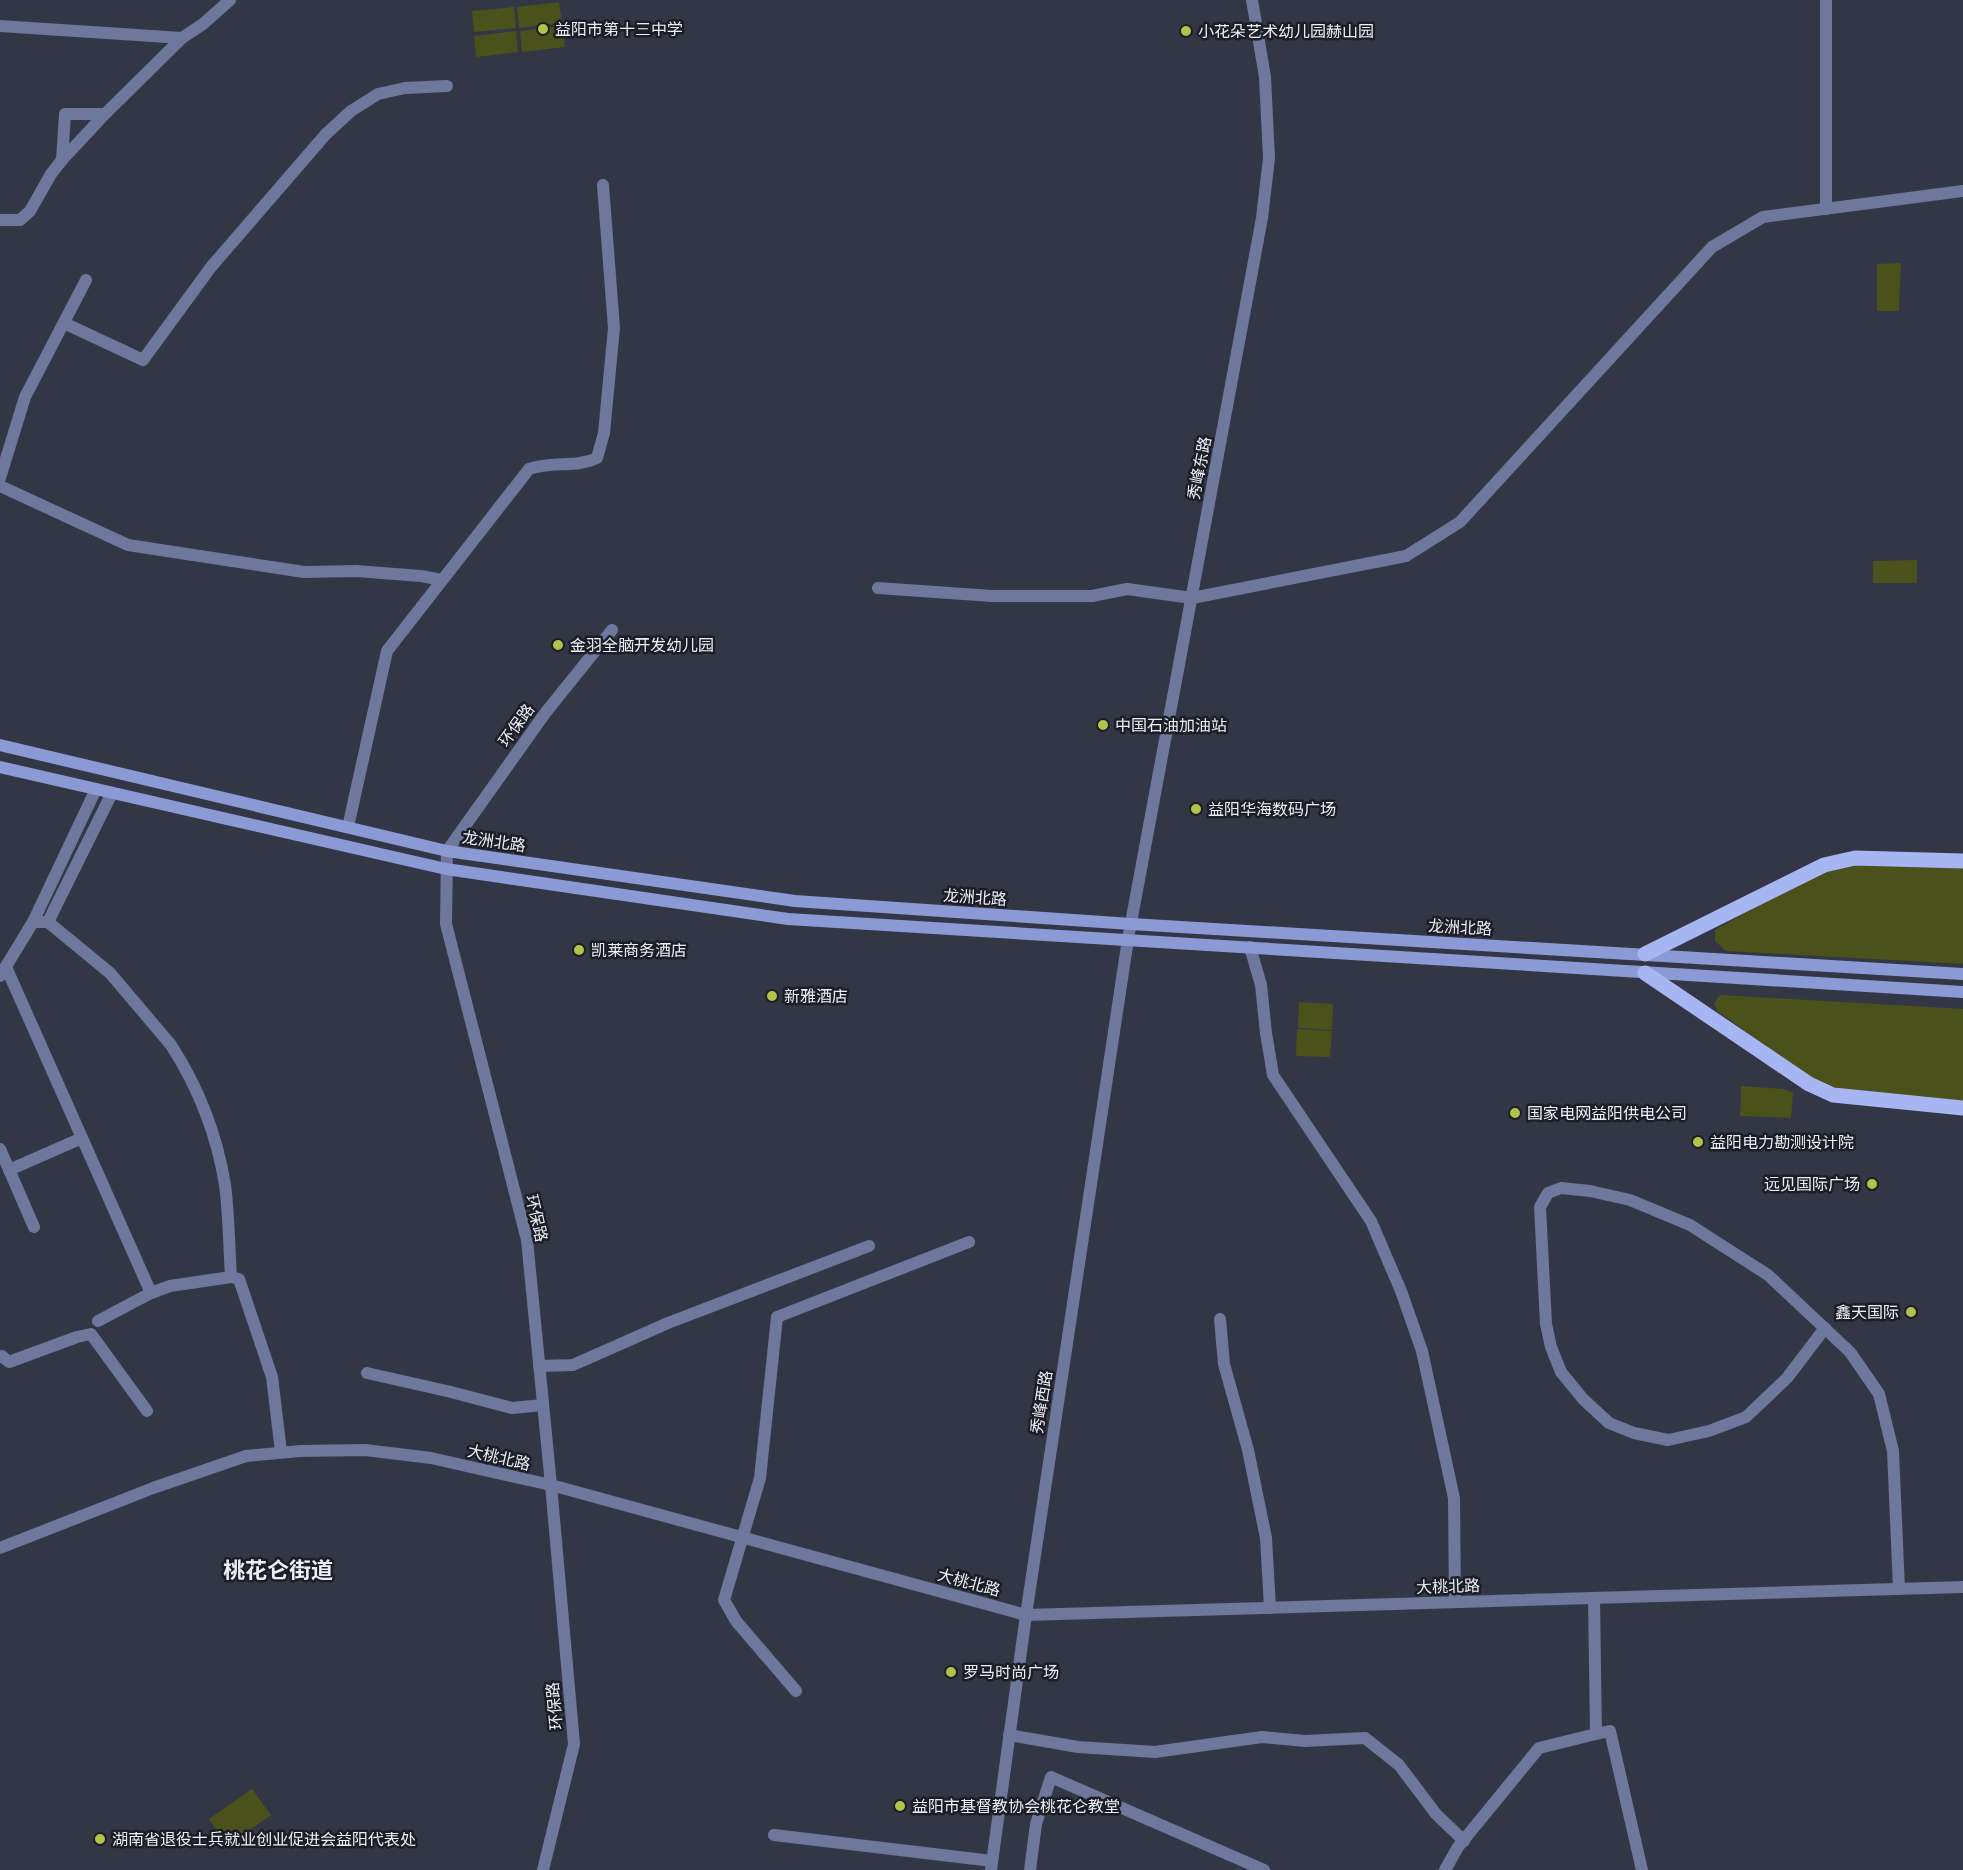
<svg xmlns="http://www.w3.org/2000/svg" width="1963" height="1870" viewBox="0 0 1963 1870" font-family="'PT Sans Narrow','Noto Sans SC',sans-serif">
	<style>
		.green { fill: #4a511a }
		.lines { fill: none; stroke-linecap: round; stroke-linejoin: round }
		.minor { stroke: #6e779c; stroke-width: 12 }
		.tertiary { stroke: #6e779c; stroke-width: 12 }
		.secondary { stroke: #8b9ad5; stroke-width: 12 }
		.primary { stroke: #a7b6f3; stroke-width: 15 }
		.poi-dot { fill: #b3c24b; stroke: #1d1e25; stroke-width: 2 }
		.labels { text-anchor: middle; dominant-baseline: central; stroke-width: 5; stroke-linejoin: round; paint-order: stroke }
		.poi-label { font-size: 16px; fill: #ebeef7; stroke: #1d1e25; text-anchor: start }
		.street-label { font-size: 16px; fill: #ebeef7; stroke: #1d1e25 }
		.district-label { font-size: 22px; font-weight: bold; fill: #ebeef7; stroke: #1d1e25 }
	</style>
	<rect width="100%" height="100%" fill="#333745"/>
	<g class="green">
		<polygon points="559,2 562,23 519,28 517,7"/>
		<polygon points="514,7 516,28 474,32 472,11"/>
		<polygon points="562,26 565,47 522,52 520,31"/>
		<polygon points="516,31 518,52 476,57 474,36"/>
		<polygon points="1901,263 1899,311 1877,311 1877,264"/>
		<polygon points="1917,560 1917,583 1873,583 1873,561"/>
		<polygon points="1852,863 1963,867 1963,964 1726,951 1715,941 1715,930 1827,867"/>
		<polygon points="1720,995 1963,1009 1963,1101 1832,1090 1807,1076 1717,1011 1714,1003"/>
		<polygon points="1299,1002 1333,1004 1332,1030 1298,1028"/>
		<polygon points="1297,1029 1332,1031 1330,1057 1296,1056"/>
		<polygon points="1741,1086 1784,1089 1793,1093 1791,1118 1740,1116"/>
		<polygon points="252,1789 271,1815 228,1845 209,1819"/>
	</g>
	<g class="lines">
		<g class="minor">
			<polyline points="62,160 105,114"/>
			<polyline points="0,220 20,220 30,211 51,174 62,160 65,114 105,114 182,38 203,24 230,0"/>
			<polyline points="64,323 143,360 211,267 326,134 351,111 378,94 405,88 447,86"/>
			<polyline points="0,478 25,397 86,280"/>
			<polyline points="0,486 128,545 304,572 356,571 421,576 442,580"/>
			<polyline points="878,588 992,596 1092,596 1127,589 1192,598"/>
			<path d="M348 827 387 651 529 469C551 461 577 468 597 458L604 433 614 328 603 185"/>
			<path d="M33 922H48L110 973 171 1045C198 1087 217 1135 225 1185 229 1215 229 1247 231 1277"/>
			<polyline points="48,922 112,793"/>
			<polyline points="1250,947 1261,985 1266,1033 1273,1075 1371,1221 1401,1291 1422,1351 1454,1498 1455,1602"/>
			<polyline points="6,967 151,1293"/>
			<polyline points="0,976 33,922 96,789"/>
			<polyline points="0,1149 34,1227"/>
			<polyline points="9,1170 82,1138"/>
			<polyline points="1220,1319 1224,1364 1248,1450 1266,1538 1270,1608"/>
			<polyline points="98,1321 151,1293 170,1286 231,1277 239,1279 272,1377 281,1452"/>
			<polyline points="1825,1328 1787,1378 1746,1417 1709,1431 1668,1440 1634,1433 1609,1423 1583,1399 1561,1372 1551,1347 1546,1324 1540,1207 1548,1193 1561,1188 1590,1191 1630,1200 1690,1225 1768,1275 1850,1352 1879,1394 1893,1451 1899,1589"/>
			<polyline points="0,1357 2,1356 9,1362 77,1337 91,1334 147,1411"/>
			<polyline points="539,1366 573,1365 668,1323 869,1246"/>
			<polyline points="367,1373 451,1392 512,1408 543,1405"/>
			<polyline points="796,1691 736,1621 724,1600 760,1478 777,1317 969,1242"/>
			<polyline points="1596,1734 1610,1731 1642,1870"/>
			<polyline points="1009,1735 1078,1747 1155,1752 1262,1737 1305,1741 1365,1738 1399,1765 1436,1814 1464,1841"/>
			<polyline points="774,1835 992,1861"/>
			<polyline points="1030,1870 1036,1824 1051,1777 1264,1870"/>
			<polyline points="1445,1870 1458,1847 1539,1748 1596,1734 1594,1598"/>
		</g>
		<g class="tertiary">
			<polyline points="0,26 182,38"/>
			<polyline points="1826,209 1826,0"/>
			<polyline points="1192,598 1406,556 1460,522 1712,247 1763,217 1963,191"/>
			<polyline points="0,1548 153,1488 246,1456 300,1451 365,1450 431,1458 551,1485 1026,1615 1963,1587"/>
			<polyline points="543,1870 574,1744 551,1485 527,1240 446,924 447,851 546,712 612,630"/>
			<polyline points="991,1870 1026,1615 1128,939 1262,218 1269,158 1265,77 1252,0"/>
		</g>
		<g class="secondary">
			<polyline points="0,745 447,851 795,901 1131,924 1963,974"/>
			<polyline points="0,767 446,869 788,919 1963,992"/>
		</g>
		<g class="primary">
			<polyline points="1645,954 1824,865 1855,858 1963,861"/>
			<polyline points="1645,973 1809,1084 1833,1095 1963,1108"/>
		</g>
	</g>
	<g class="poi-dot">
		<circle cx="543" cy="29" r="6"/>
		<circle cx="1186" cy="31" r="6"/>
		<circle cx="558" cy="645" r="6"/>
		<circle cx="1103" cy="725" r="6"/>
		<circle cx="1196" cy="809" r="6"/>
		<circle cx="579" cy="950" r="6"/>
		<circle cx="772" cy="996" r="6"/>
		<circle cx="1515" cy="1113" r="6"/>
		<circle cx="1698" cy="1142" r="6"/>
		<circle cx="1872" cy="1184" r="6"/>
		<circle cx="1911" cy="1312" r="6"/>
		<circle cx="951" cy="1672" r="6"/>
		<circle cx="900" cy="1806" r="6"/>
		<circle cx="100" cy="1839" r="6"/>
	</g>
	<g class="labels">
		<g class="poi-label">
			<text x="555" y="29">益阳市第十三中学</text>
			<text x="1198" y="31">小花朵艺术幼儿园赫山园</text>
			<text x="570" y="645">金羽全脑开发幼儿园</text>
			<text x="1115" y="725">中国石油加油站</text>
			<text x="1208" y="809">益阳华海数码广场</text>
			<text x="591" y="950">凯莱商务酒店</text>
			<text x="784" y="996">新雅酒店</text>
			<text x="1527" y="1113">国家电网益阳供电公司</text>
			<text x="1710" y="1142">益阳电力勘测设计院</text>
			<text x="1860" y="1184" text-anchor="end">远见国际广场</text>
			<text x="1899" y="1312" text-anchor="end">鑫天国际</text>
			<text x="963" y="1672">罗马时尚广场</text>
			<text x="912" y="1806">益阳市基督教协会桃花仑教堂</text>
			<text x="112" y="1839">湖南省退役士兵就业创业促进会益阳代表处</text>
		</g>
		<g class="street-label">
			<text transform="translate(1199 468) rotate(-79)">秀峰东路</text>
			<text transform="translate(516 725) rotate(-54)">环保路</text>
			<text transform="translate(494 841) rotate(8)">龙洲北路</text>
			<text transform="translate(975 897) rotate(4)">龙洲北路</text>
			<text transform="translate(1460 927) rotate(3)">龙洲北路</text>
			<text transform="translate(537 1218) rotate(77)">环保路</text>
			<text transform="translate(1041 1402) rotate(-81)">秀峰西路</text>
			<text transform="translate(499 1457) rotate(13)">大桃北路</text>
			<text transform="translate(969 1582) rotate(15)">大桃北路</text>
			<text transform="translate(1448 1586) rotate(-2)">大桃北路</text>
			<text transform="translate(554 1706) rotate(-95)">环保路</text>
		</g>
		<g class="district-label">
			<text x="278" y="1570">桃花仑街道</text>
		</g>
	</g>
</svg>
